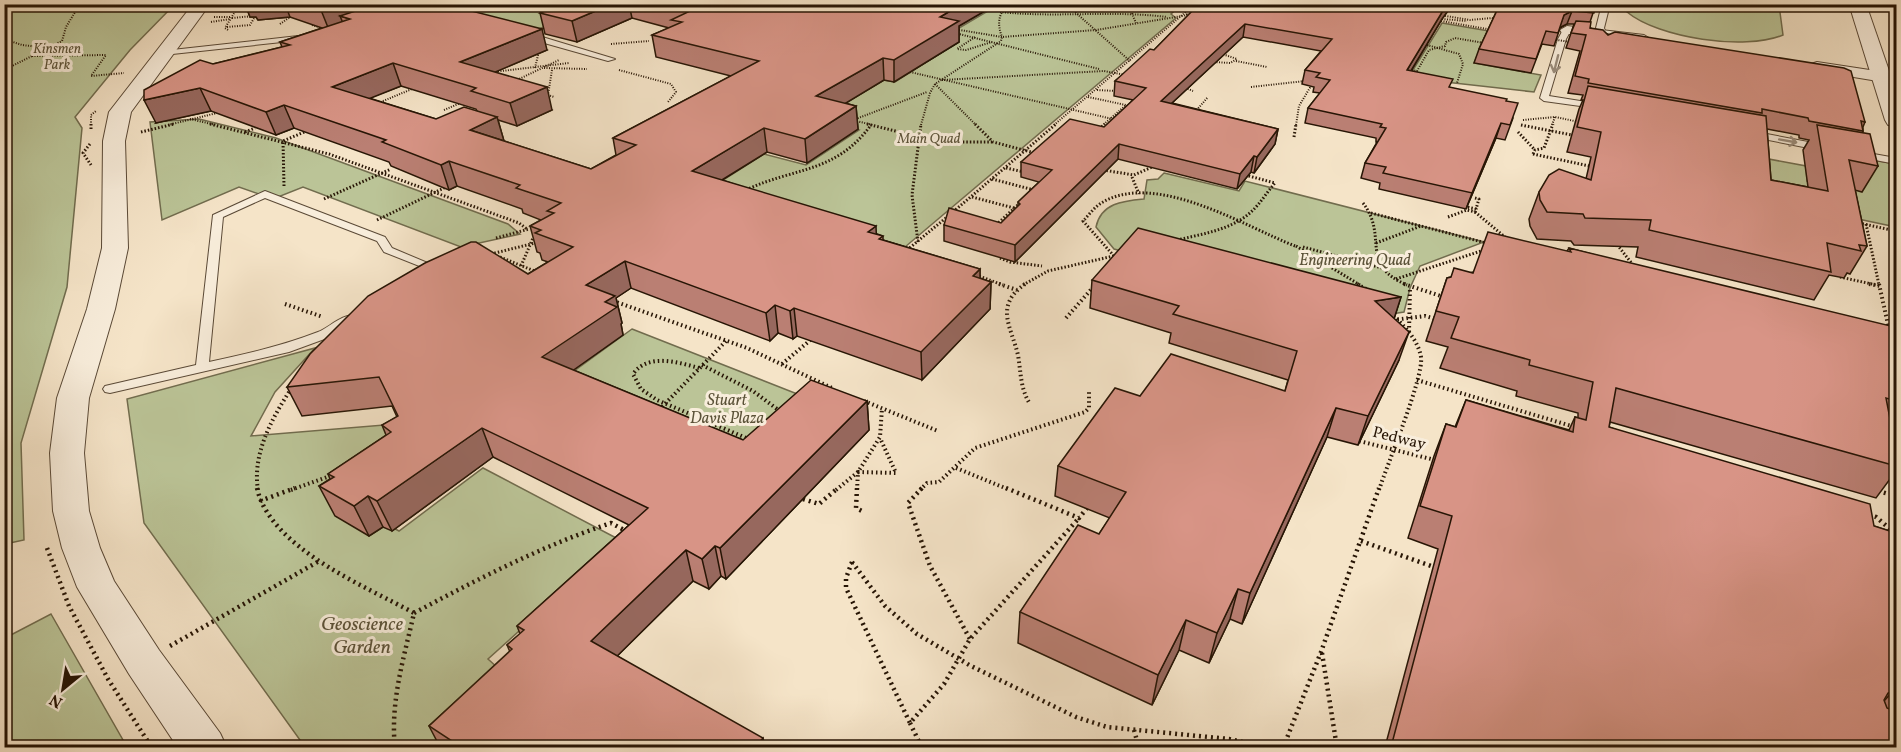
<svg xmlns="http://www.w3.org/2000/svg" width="1901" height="752" viewBox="0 0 1901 752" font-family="Vollkorn,serif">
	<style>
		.green { fill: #bbc497; stroke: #716c4e; stroke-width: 1.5 }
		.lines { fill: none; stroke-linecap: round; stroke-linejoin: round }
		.service-casing { stroke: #5a4936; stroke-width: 2 }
		.minor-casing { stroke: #5a4936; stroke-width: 2 }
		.tertiary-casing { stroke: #5a4936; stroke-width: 2 }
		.path-far3 { stroke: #271505; stroke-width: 2; stroke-dasharray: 1 1.5; stroke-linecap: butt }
		.path-far2 { stroke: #271505; stroke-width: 3; stroke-dasharray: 1.5 2; stroke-linecap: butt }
		.path-far1 { stroke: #271505; stroke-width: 4; stroke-dasharray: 1.5 3; stroke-linecap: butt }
		.path { stroke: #271505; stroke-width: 4.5; stroke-dasharray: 2 4; stroke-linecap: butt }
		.service { fill: #f8eddb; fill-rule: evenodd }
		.minor { fill: #f8eddb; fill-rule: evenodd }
		.tertiary { fill: #f8eddb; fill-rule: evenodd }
		.path-bridge-far2 { stroke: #271505; stroke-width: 2; stroke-dasharray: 1 1.5; stroke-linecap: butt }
		.path-bridge-far1 { stroke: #271505; stroke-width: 3; stroke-dasharray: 1.5 2; stroke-linecap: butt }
		.path-bridge { stroke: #271505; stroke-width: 4; stroke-dasharray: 1.5 3; stroke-linecap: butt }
		.wall { fill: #ba7f73; stroke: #271505; stroke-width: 1.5; fill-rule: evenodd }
		.shaded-wall { fill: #97685e; stroke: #271505; stroke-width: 1.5 }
		.building { fill: #d89486; stroke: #271505; stroke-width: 1.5 }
		.oneway { stroke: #9a8c7b }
		.labels { text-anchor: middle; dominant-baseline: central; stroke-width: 6; stroke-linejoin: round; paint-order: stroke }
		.far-park-label { font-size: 14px; font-style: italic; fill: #5b5238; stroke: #f8eddb }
		.park-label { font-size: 16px; font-style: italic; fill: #5b5238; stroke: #f8eddb }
		.street-label { font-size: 16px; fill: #271505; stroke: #f8eddb }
		.near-park-label { font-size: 20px; font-style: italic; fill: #5b5238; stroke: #f8eddb }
	</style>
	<rect width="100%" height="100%" fill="#f5e4c8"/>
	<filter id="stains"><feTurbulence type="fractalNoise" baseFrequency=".00333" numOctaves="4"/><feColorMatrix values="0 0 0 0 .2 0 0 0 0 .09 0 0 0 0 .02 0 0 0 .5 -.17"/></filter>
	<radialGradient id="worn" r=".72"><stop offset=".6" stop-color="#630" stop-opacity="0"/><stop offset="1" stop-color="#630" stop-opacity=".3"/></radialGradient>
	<g class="green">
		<polygon points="4,5 174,5 130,50 75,117 82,128 67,287 21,443 24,540 5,544"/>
		<polygon points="430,5 601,5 531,32"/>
		<polygon points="998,5 1181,5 1171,14 1176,18 905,247 712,187 764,154 806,165 859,130 820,119 883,80 895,82 958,42 942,38"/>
		<path d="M1625 5H1779L1783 35C1745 51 1658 38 1627 12Z"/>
		<polygon points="1442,23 1489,31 1474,63 1541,75 1534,92 1445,82 1414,76 1413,70"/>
		<polygon points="199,119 276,138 508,224 520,234 461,247 303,187 273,199 239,187 162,220 150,122"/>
		<polygon points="1758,157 1806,166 1807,181 1862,191 1855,157 1890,163 1896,186 1896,227 1769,200"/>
		<path d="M1164 173 1239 191 1245 181 1484 242 1420 266 1410 288 1404 312 1371 317 1114 249 1096 227C1101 203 1123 201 1144 199L1147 180 1158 179Z"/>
		<polygon points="632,329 805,397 737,459 559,382"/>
		<polygon points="315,348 275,392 251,436 396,424 396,440 324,490 399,531 483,468 620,540 488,659 509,678 435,747 305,747 144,523 127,399"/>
		<polygon points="51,614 127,747 5,747 5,638"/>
	</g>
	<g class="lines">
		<g class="service-casing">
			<g id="service">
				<polygon points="1602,4 1610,4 1604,28 1608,38 1607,46 1603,48 1599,46 1600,38 1596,28"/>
				<polygon points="1564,28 1571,30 1566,39 1549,96 1599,104 1602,105 1602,109 1544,101 1540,98 1558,39"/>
				<polygon points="523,33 529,33 615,59 608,61 523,37"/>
				<polygon points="307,35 311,37 310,39 163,55 159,53 163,51"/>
				<polygon points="1751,131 1824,145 1829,148 1824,151 1748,136 1746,134"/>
				<polygon points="1857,151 1896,158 1896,164 1854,156 1852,154"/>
				<path d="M265 191 385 237 392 248 442 269 436 273 432 271 384 252 377 241 265 198 223 217 209 362C246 354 282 346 318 332 329 328 343 313 355 316L357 319 355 322 330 337 289 352 110 393 105 392 103 389 105 386 196 365 213 215Z"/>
			</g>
		</g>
		<g class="minor-casing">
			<g id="minor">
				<polygon points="1567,26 1644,35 1652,40 1644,45 1562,33 1560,30"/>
				<polygon points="1817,62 1896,74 1896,84 1811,70 1809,67 1811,64"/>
			</g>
		</g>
		<g class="tertiary-casing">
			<g id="tertiary">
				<polygon points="193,4 210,4 131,112 125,141 128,248 115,309 89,398 84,453 89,511 100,548 114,581 159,650 220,733 227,748 178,748 129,674 77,587 62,548 53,511 50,453 57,398 87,309 102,248 103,141 109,112"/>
				<polygon points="1849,4 1866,4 1896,91 1896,126 1888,125 1885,120"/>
			</g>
		</g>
		<g class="path-far3">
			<polyline points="1066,4 1130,61"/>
			<polyline points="1128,4 1136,23"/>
			<polyline points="1177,4 1192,7"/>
			<polyline points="236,10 258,4"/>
			<polyline points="1004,11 1034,4"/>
			<path d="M1000 12C1056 18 1111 10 1167 17"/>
			<polyline points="1440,15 1470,20 1492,18 1497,21"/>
			<polyline points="214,17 230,17"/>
			<polyline points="232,18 254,16"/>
			<polyline points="1442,19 1467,21"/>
			<polyline points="211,22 230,19"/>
			<polyline points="280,24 293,15"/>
			<polyline points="227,27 250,25 256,15"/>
			<path d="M954 29 1002 37C997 24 998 13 1009 4"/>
			<polyline points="228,30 225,28 236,10 234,4"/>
			<polyline points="955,33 1099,69"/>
			<polyline points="975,37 957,49 966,50 992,42"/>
			<polyline points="4,39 22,45 48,48"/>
			<polyline points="611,44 649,41"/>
			<polyline points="1427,45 1459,54 1463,64 1457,83"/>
			<polyline points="32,56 106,55 91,76 124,73"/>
			<polyline points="1236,61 1267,67"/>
			<polyline points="1214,62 1230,63 1237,59 1222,54"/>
			<polyline points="535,68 539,51"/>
			<polyline points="544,68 587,69"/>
			<polyline points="1407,69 1417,71 1429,50 1445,46 1446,42 1455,38 1484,43"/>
			<polyline points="4,70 62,41 66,27 80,4"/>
			<polyline points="552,70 548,95 554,97"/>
			<polyline points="619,70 671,84 676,92 668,102"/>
			<polyline points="493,72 569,63"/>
			<polyline points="910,72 1117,120"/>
			<polyline points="517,80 559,60"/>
			<polyline points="942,80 1104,71 1126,75"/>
			<polyline points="935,84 976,125"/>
			<polyline points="1183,87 1193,91"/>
			<polyline points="1251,87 1305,81"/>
			<polyline points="1097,90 1116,91"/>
			<polyline points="1088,97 1126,105 1103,125"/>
			<polyline points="376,104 412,89"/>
			<polyline points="444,110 463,102"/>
			<polyline points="1195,112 1208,97"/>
			<polyline points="190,119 216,125"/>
			<polyline points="852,120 873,125"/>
			<polyline points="853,120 927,92"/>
			<polyline points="1523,120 1555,117 1579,122"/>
			<polyline points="91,125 91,115 96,111"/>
			<polyline points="168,125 221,112"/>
			<polyline points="921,125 930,93 935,84 1001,41 1002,37 1096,30 1188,15 1185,13"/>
			<polyline points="1054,125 1195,4"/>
			<polyline points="1296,125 1299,106 1311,86"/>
			<polyline points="1552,125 1555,117"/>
		</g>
		<g class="path-far2">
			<polyline points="91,124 91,131"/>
			<polyline points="210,124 329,154 519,223 527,229"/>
			<polyline points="867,124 940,142 992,142"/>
			<polyline points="975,124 993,142 1035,153"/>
			<polyline points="1099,129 1105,124"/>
			<polyline points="141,132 174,124"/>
			<polyline points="245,132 255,128"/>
			<polyline points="1518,132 1535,150"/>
			<polyline points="1294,137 1296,124"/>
			<polyline points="90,144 83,153 91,165"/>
			<polyline points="1533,154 1594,167"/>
			<polyline points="1533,154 1535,150 1544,148 1553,124"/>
			<polyline points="1006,168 1024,172"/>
			<polyline points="1103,170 1134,175 1152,167"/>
			<polyline points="1132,177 1139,194"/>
			<polyline points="992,179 1034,190"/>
			<polyline points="284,186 283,141 309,130"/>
			<path d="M746 190C794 167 835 174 871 125"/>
			<polyline points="972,197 1014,208"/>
			<polyline points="1475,198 1479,199 1476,209"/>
			<polyline points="324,199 391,169"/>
			<path d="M1363 203C1389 237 1358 264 1407 285"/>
			<polyline points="953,212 1056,124"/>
			<polyline points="1475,212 1506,238"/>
			<polyline points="1371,213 1486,243"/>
			<polyline points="1448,217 1467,210 1475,212 1476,209 1467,207"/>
			<polyline points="377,220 444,188"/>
			<polyline points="1859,223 1896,231"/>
			<polyline points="1866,224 1879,285"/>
			<polyline points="996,225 1021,202"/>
			<polyline points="496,238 529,229"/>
			<path d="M1177 240C1202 234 1231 230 1251 212 1260 204 1267 192 1275 183L1245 175"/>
			<polyline points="918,242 912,195 921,124"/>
			<polyline points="1615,242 1633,265"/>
			<polyline points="1376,243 1421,226"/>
			<polyline points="1296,246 1360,285"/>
			<polyline points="1303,247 1382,268"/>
			<polyline points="907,250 947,217"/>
			<polyline points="491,254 539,242"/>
			<path d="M1114 256 1083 221C1089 215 1095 206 1103 202 1157 171 1246 227 1295 246"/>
			<polyline points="500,257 537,272"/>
			<polyline points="1000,258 1010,262 1042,266"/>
			<polyline points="521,266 533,238"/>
			<polyline points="976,275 1003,285"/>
			<polyline points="1840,277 1876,285"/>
			<polyline points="1396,279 1484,250"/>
			<polyline points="1023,285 1048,271 1118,255"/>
		</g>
		<g class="path-far1">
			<polyline points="999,284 1017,290"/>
			<path d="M1025 284C994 306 1011 326 1018 355 1021 372 1020 388 1030 404"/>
			<polyline points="1357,284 1366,289"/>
			<polyline points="1404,284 1444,297"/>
			<polyline points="1869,284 1880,286"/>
			<polyline points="1879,284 1889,329"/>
			<polyline points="613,301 747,348 832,388"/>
			<polyline points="285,304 323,317"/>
			<polyline points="1066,318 1095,285"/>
			<polyline points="1409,332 1410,288"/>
			<polyline points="782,364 814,337"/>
			<polyline points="702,365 753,391 781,412"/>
			<path d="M699 368C677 362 648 353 633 374L641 389 657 400 751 440"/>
			<polyline points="1417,380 1575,427"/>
			<polyline points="864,401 938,431"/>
			<polyline points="659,410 727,340"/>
			<polyline points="956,468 1010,490"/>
			<path d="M258 490C252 454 272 418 291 389"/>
			<polyline points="291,490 333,475"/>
			<polyline points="836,490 858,472 880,437 882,408"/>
			<polyline points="857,490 858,472 896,473 880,438"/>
			<polyline points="920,490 927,483 939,482 975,448 1085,412 1089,408 1089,392"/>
			<path d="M1379 490C1387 465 1424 377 1421 357 1418 340 1405 327 1393 315"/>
		</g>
		<g class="path">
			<path d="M257 488C270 548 365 586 414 613 404 658 390 701 395 748"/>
			<polyline points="857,488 856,508 862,511"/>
			<polyline points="922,488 908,503 930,566 970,639"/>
			<polyline points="1006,488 1079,518 1087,508"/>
			<polyline points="1878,491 1896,496"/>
			<polyline points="803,499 819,504 838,488"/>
			<polyline points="260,501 295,488"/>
			<polyline points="1869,515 1876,517 1896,534"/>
			<polyline points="1361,541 1434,567"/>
			<polyline points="47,548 69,606 108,679 152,748"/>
			<polyline points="852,562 885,606 917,634 971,666 1076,717 1107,727 1229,739 1269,748"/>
			<polyline points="852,562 846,578 846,588 910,723 944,684 970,639 1079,518"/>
			<path d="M414 613C478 579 542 546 611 523L626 531"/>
			<polyline points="170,646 321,560"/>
			<polyline points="1322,653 1337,748"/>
			<polyline points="910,723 922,748"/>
			<polyline points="1134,730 1139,748"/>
			<polyline points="1238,748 1247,741"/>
			<polyline points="1283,748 1321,652 1379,488"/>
		</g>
		<use href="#service" class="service"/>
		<use href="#minor" class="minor"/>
		<use href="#tertiary" class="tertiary"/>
		<g class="path-bridge-far2">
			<polyline points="1441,21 1493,30"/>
			<polyline points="312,25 325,29"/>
			<polyline points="1551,39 1570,42"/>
		</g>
		<polyline class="path-bridge-far1" points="1521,125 1572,135"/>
		<g class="path-bridge">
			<polyline points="1393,320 1425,316 1436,319"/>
			<polyline points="1355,440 1435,460"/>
		</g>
	</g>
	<g class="wall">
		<path d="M245 4H444L547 50 495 72 552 110 517 126 498 120 504 141 591 169 616 155 613 138 731 76 656 57 652 35 669 28 632 18 577 42 545 34 540 13 562 4H997L959 26V42L894 82 884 80 845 103 856 106 858 129 807 163 767 152 722 180 883 236V240L980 269V278L991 282 990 309 922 380 797 336 793 339 778 333 770 341 631 288 616 298 622 323 621 324 623 335 573 370 743 440 867 401 869 430 726 579 721 576 709 589 693 581 617 656 765 747H440L429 726 510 652 507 645 520 634 517 626 629 525 493 457 392 531 383 527 369 536 335 516 319 486 330 479 328 474 386 435 382 425 397 417 392 406 302 416 287 387 528 274 548 262 542 260 540 253 537 252 530 226 541 220 523 213 522 209 457 186 449 190 444 188 391 166 389 162 294 128 276 135 211 111 156 123 213 64 282 47 280 42 322 28 290 17 258 20 256 17H250ZM401 86 476 109 477 111 436 119 369 98Z"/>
		<polygon points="1198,4 1453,4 1442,19 1411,71 1451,88 1506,101 1513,118 1505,140 1496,138 1466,209 1379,189 1380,183 1361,178 1365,163 1377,142 1376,142 1376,138 1305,123 1308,108 1320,93 1313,92 1314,87 1302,84 1305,70 1321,51 1243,37 1172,103 1278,129 1275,144 1254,173 1251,172 1237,189 1118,159 1015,262 944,241 944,225 1001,223 1018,206 1018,202 1039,182 1021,177 1021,162 1104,127 1133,100 1114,96 1115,81 1154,50 1197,6"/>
		<path d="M1478 4H1596L1590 22V28L1865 122 1863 127V131L1862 133 1878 166 1862 192 1855 190 1867 246 1850 274 1847 273 1844 278 1829 275 1814 300 1636 257 1638 247 1574 245 1571 241 1537 239 1530 226 1529 219 1539 192 1586 179 1591 157 1567 152 1579 109 1583 100H1581L1583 95 1568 93 1580 51 1566 48 1574 24H1567L1560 28 1554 46 1542 44 1531 73 1474 63 1479 49 1498 8ZM1767 129 1799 135V138L1809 140 1803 150 1808 187 1771 180Z"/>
		<polygon points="1569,248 1896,335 1896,427 1893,432 1896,450 1896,471 1876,498 1610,422 1609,427 1874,526 1896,533 1896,747 1385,747 1438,549 1408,538 1434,456 1446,424 1455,427 1466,400 1569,430 1575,417 1578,418 1578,413 1516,396 1517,391 1440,368 1448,347 1426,341 1447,278 1567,251"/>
		<polygon points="1092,280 1401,297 1394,319 1399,360 1358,445 1327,437 1242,624 1230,619 1209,663 1179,650 1152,705 1018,643 1020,612 1099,534 1110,518 1055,496 1058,466 1140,396 1285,391 1288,380 1169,343 1171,333 1090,308"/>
	</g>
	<g class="shaded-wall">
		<polygon points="245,4 285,4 290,17 258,20 256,17 250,17"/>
		<polygon points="347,4 366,4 371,20 350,19 340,16 345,28 329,30 321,10"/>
		<polygon points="612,4 629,4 632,18 577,42 572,21"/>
		<polygon points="962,4 997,4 959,26 959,42 894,82 894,60 940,17"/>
		<polygon points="1447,4 1453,4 1442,19 1403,84 1407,70"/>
		<polygon points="1572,11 1567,24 1559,28 1564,15"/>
		<polygon points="1245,24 1243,37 1159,115 1161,101"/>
		<polygon points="542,29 547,50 467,84 460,62"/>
		<polygon points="883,58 884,80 818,120 816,96"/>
		<polygon points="393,63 401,86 341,110 332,87"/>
		<polygon points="547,87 552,110 517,126 510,103"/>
		<polygon points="200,88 211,111 156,123 144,100"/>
		<polygon points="284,105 294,128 276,135 266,112"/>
		<polygon points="856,106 858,129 807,163 805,139"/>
		<polygon points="497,117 504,141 470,130"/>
		<polygon points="1501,123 1496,138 1466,209 1472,193"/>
		<polygon points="764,128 767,152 696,196 692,171"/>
		<polygon points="1278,129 1275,144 1254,173 1257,157"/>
		<polygon points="1119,144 1118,159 1015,262 1015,245"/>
		<polygon points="1254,156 1251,172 1237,189 1240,174"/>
		<polygon points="449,161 457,186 449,190 441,165"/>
		<polygon points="876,226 877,252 868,232"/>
		<polygon points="625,261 631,288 616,298 622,323 621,324 623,335 551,386 542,357 586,285"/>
		<polygon points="980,269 980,293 991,282 990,309 922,380 921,352 973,276"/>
		<polygon points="1401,297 1392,325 1375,301"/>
		<polygon points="775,305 778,333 770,341 766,313"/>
		<polygon points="794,308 797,336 793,339 790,311"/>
		<polygon points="1409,332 1399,360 1358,445 1368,416"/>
		<polygon points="867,401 869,430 726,579 720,548"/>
		<polygon points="1336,408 1327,437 1242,624 1250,593"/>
		<polygon points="482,428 493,457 392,531 377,501"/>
		<polygon points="368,496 383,527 369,536 354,506"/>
		<polygon points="715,546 721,576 709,589 702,559"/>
		<polygon points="686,550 693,581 601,672 591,641"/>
		<polygon points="1238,589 1230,619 1209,663 1217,633"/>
		<polygon points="1186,620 1179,650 1152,705 1158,675"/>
		<polygon points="1894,690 1865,722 1888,693"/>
		<polygon points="763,738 765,747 755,747"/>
	</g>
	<g class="building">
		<polygon points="306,4 347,4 335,8 321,10"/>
		<polygon points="377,4 444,4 542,29 460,62 547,87 510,103 471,91 476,88 393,63 332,87 436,119 464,107 497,117 470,130 591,169 636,145 613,138 759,61 652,35 682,22 671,20 688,12 655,4 962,4 940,17 959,21 894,60 883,58 816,96 856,106 805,139 764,128 692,171 876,226 868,232 883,236 879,239 980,269 973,276 991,282 921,352 794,308 790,311 775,305 766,313 625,261 586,285 615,296 605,302 617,307 542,357 743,440 811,380 867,401 720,548 715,546 702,559 686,550 591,641 763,738 755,747 461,747 429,726 512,649 507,645 524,630 517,626 648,508 482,428 377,501 368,496 354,506 319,486 334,477 328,474 391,432 382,425 398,416 379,377 287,387 310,354 368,296 425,263 471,242 476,242 528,274 573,247 535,233 541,230 530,226 554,213 547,211 561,203 516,188 520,185 449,161 441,165 436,163 382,142 386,140 284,105 266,112 200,88 144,100 144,90 200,60 213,64 290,45 280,42 350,19 340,16"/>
		<polygon points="562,4 612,4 572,21 540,13"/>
		<polygon points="1199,4 1447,4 1407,70 1453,79 1449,87 1507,99 1506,101 1518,103 1510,125 1501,123 1472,193 1383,173 1386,167 1365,163 1386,128 1380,127 1382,124 1308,108 1330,80 1316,77 1320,73 1305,70 1332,39 1245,24 1161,101 1278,129 1257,157 1254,156 1240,174 1119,144 1015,245 944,225 949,208 1001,223 1020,204 1018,202 1052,170 1021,162 1070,119 1104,127 1146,88 1115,81 1150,49 1154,50"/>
		<polygon points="1500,4 1596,4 1594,13 1572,11 1564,15 1558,33 1546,31 1536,59 1479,49"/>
		<polygon points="1576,21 1591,22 1590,28 1603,30 1608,35 1615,32 1844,68 1851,71 1865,122 1861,121 1863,131 1809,121 1808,118 1762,109 1762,113 1588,83 1589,79 1575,76 1586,35 1571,33"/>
		<polygon points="1588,86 1766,116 1771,180 1828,191 1817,125 1870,134 1878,166 1849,160 1867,246 1859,245 1861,251 1827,243 1831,272 1649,230 1651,220 1585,218 1583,214 1547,212 1540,200 1539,192 1549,175 1559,169 1591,180 1601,132 1577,127"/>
		<polygon points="1138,228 1401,297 1375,301 1409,332 1368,416 1336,408 1250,593 1238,589 1217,633 1186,620 1158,675 1020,612 1078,525 1099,534 1126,492 1058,466 1115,388 1140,396 1171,354 1285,391 1297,351 1173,314 1179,306 1092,280"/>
		<polygon points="1488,232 1571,252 1569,248 1895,327 1896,335 1896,401 1886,398 1896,450 1896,466 1616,388 1609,427 1870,504 1874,526 1896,533 1896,669 1891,667 1894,690 1888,693 1884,700 1887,708 1896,712 1896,747 1391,747 1452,516 1420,506 1446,424 1456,427 1466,400 1573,432 1575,417 1586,420 1593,382 1529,365 1530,360 1451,338 1459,317 1436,311 1447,278 1451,277 1454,268 1473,273"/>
	</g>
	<defs><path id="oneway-shaft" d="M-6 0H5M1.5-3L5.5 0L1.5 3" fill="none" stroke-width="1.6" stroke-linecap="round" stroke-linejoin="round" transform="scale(1.5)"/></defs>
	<g class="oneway">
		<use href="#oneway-shaft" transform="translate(1556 64) rotate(104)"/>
		<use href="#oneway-shaft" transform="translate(1788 141) rotate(10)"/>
	</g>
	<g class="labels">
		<g class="far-park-label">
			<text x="57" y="49">Kinsmen<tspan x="57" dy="16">Park</tspan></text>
			<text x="929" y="139">Main Quad</text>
		</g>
		<g class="park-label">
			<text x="1355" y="261">Engineering Quad</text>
			<text x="727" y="401">Stuart<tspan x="727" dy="18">Davis Plaza</tspan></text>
		</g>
		<g class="street-label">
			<text transform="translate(1399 439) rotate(14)">Pedway</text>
		</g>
		<g class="near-park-label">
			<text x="362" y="625">Geoscience<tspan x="362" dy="23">Garden</tspan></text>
		</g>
	</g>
	<rect width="1901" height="752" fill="none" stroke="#f5e4c8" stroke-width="24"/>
	<rect x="6" y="6" width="1889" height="740" fill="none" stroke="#271505" stroke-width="3"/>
	<rect x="12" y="12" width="1877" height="728" fill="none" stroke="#271505" stroke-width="1.5"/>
	<g transform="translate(63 689) rotate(210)" stroke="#f8eddb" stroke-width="4.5" paint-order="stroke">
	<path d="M0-4.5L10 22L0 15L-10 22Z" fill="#271505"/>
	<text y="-9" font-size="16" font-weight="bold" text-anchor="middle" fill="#271505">N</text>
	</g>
	<rect width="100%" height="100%" filter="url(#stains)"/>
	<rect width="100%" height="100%" fill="url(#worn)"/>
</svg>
